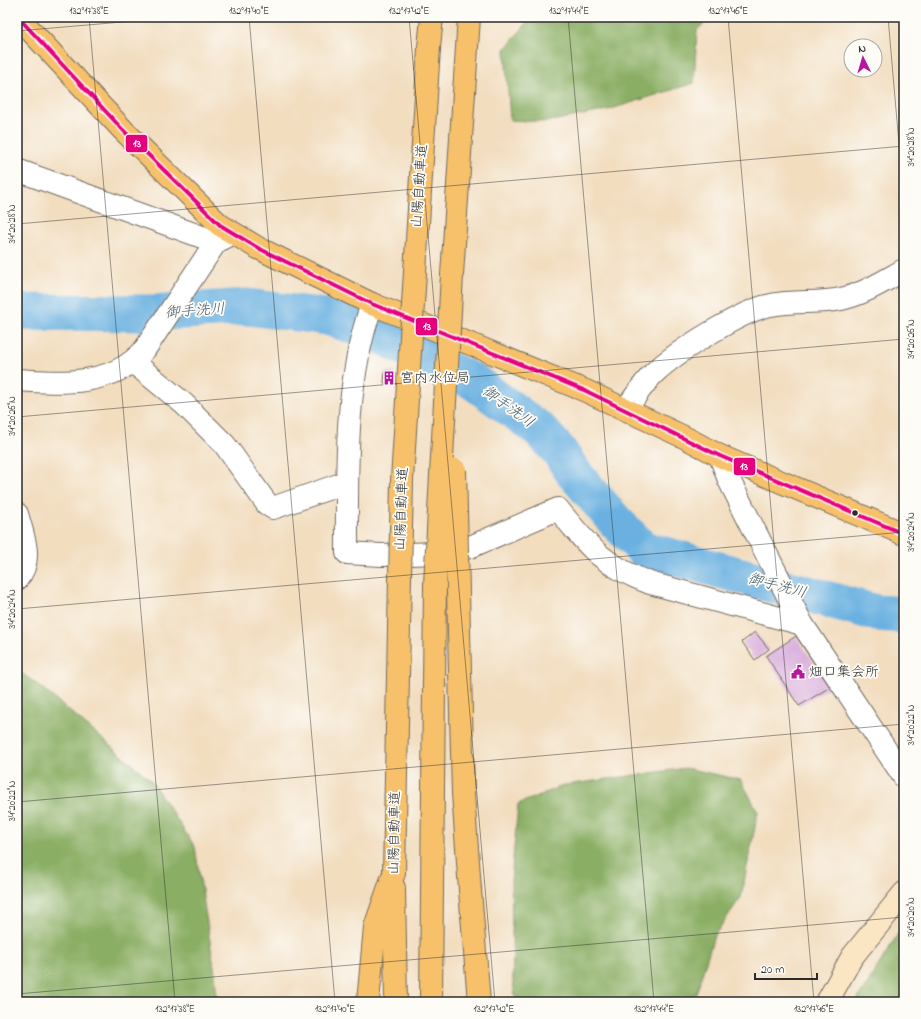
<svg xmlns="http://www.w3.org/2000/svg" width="921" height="1019" viewBox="0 0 921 1019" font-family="'Indie Flower','Klee One',sans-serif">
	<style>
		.forest { fill: #8aae63; stroke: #5a6c47 }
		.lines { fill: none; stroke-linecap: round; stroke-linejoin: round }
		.river { stroke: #6bb1e1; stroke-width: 37 }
		.building { fill: #d8addb }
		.street-casing { stroke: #71695f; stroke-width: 24 }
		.secondary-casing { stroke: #71695f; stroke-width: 24 }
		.primary-casing { stroke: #71695f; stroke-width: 24 }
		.highway-casing { stroke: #71695f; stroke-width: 24 }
		.street { stroke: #fff; stroke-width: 22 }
		.secondary { stroke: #fbe6c4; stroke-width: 22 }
		.primary { stroke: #f6c16b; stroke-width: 22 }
		.highway { stroke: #f6c16b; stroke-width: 22 }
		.highway-bridge-casing { stroke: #71695f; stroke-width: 24; stroke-linecap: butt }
		.highway-bridge { stroke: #f6c16b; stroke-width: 22 }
		.bus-1-casing { stroke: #fdfcf7; stroke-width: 7 }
		.bus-1 { stroke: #e5007d; stroke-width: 4 }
		.ticks { fill: none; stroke: #2b2b2b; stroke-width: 1; stroke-opacity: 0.45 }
		.bus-dot { fill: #2b2b2b; stroke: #fdfcf7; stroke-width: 1.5 }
		.labels { text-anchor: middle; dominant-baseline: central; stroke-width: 3.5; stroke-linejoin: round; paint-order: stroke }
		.street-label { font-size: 14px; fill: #2b2b2b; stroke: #fdfcf7 }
		.poi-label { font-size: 14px; fill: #2b2b2b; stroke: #fdfcf7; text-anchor: start }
		.water-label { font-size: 15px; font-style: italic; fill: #415a6b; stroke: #fdfcf7 }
		.line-badge { stroke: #fdfcf7; stroke-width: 1.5 }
		.badge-label { font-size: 11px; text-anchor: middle; font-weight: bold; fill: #fff }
		.neatline { fill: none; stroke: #2b2b2b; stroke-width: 1.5 }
		.ticks-label { font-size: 10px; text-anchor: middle; fill: #2b2b2b }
	</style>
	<rect width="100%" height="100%" fill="#fdfcf7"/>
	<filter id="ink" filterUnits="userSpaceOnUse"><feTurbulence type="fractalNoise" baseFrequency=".025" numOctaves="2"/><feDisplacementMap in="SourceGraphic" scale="8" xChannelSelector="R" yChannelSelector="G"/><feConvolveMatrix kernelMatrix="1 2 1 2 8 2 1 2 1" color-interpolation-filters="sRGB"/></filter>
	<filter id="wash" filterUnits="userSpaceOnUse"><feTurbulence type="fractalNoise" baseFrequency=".012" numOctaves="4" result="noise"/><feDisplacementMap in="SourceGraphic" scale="16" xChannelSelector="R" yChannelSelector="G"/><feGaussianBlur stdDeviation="0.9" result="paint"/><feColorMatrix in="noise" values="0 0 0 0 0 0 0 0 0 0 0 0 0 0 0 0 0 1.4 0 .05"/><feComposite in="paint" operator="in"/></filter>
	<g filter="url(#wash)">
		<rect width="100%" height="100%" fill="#f2ddbf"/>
		<g class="forest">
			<polygon points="532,17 711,17 697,30 694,83 608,110 546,122 510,120 505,49"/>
			<polygon points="17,670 42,688 150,779 195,847 215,973 217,1002 17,1002"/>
			<polygon points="686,768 741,780 758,812 741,897 714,936 696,994 678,1002 516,1002 513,983 511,881 518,804 565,785"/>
			<polygon points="904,924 904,1002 856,1002"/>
		</g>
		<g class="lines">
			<polyline class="river" points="17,312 151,313 248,307 327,317 378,334 474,382 540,430 559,451 573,472 615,521 643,549 877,613 904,615"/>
		</g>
		<g id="blocks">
			<g class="building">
				<polygon points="385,371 395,372 393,384 384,383"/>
				<polygon points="755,632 769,649 755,660 742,642"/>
				<polygon points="796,636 830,687 799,706 766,656"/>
			</g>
		</g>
	</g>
	<g filter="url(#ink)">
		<use href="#blocks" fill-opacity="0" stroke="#71695f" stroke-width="1"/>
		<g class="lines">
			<g class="street-casing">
				<g id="street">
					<polyline points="17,170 216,242 228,236"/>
					<path d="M372 304C344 383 347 470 347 553L381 555 437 553 470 547 558 509C589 547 602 565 650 583L802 624"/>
					<polyline points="133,362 184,404 225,445 267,504 273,508 347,482"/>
					<path d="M17 380C60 383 114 387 145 349L216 242"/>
					<path d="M626 409C635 397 643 384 654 373 676 352 742 310 771 305 794 300 818 304 841 299 864 294 884 281 904 270"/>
					<polyline points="720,456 729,480 802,624 904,777"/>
					<path d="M17 514C23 536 34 560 17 579"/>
				</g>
			</g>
			<g class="secondary-casing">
				<polyline id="secondary" points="827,1002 852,957 904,893"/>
			</g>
			<g class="primary-casing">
				<polyline id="primary" points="18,17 123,130 220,225 258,248 372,304 586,391 686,438 720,456 904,534"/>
			</g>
			<g class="highway-casing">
				<g id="highway">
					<polyline points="429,48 432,17"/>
					<polyline points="452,275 469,17"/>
					<polyline points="394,888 396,1002"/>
					<polyline points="470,890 479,1002"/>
					<polyline points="368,1002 375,927 394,873"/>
					<polyline points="431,1002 432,891"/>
				</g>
			</g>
			<use href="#street" class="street"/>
			<use href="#secondary" class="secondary"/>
			<use href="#primary" class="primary"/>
			<use href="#highway" class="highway"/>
			<g class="highway-bridge-casing">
				<g id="highway-bridge">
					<polyline points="455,470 463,793 470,890"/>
					<polyline points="394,873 402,480 429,48"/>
					<polyline points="432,891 435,584 452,275"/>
				</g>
			</g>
			<use href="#highway-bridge" class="highway-bridge"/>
			<g class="bus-1-casing">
				<polyline id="bus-1" points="18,17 123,130 220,225 258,248 372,304 586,391 720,456 904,534"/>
			</g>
			<use href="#bus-1" class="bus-1"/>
		</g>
	</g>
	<path class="ticks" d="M89 17 175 1002M249 17 335 1002M409 17 495 1002M568 17 654 1002M728 17 814 1002M888 17 904 202M17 31 181 17M17 224 904 146M17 417 904 339M17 609 904 532M17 802 904 724M17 994 904 917"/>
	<defs>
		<g id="building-bare" transform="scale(1.08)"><path d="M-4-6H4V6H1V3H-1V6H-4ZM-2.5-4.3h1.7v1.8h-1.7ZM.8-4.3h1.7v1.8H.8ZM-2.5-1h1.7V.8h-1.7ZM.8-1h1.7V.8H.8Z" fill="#b5179e" stroke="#fdfcf7" stroke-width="2.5" paint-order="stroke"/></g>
		<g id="civic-bare" transform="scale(1.08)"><path d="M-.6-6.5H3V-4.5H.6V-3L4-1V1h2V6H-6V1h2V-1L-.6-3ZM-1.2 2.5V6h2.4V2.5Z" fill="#b5179e" stroke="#fdfcf7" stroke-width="2.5" paint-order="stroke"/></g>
	</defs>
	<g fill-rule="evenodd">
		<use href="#building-bare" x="389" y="378"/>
		<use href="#civic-bare" x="798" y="672"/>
	</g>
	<circle class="bus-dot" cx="855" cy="513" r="3.5"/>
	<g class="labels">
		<g class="street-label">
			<text transform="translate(420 186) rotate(-86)">山陽自動車道</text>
			<text transform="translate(402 509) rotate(-88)">山陽自動車道</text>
			<text transform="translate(395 833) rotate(-89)">山陽自動車道</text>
		</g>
		<g class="poi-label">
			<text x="400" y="378">宮内水位局</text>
			<text x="809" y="672">畑口集会所</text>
		</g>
		<g class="water-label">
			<text transform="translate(195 311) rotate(-4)">御手洗川</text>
			<text transform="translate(508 407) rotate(36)">御手洗川</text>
			<text transform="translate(777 586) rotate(15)">御手洗川</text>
		</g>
	</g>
	<g class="line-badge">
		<rect x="125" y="134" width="23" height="19" rx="4" fill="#e5007d"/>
		<rect x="415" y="317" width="23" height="19" rx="4" fill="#e5007d"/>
		<rect x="733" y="457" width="23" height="19" rx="4" fill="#e5007d"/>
	</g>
	<g class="badge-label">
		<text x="137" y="147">13</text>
		<text x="427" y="330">13</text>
		<text x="744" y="470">13</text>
	</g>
	<rect width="921" height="1019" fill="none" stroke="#fdfcf7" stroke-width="44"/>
	<g transform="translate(863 58) rotate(355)"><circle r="19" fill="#fdfcf7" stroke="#a9a8a5"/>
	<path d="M0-3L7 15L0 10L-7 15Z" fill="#b5179e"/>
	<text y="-6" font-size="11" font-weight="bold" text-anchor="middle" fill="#2b2b2b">N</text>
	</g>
	<path d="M755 973v6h62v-6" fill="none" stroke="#2b2b2b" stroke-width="2"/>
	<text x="761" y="973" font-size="12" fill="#2b2b2b" stroke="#fdfcf7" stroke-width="3" paint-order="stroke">20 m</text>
	<rect x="22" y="22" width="877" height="975" class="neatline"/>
	<g class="ticks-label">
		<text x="89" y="14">132°17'38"E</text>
		<text x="249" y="14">132°17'40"E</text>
		<text x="409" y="14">132°17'42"E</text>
		<text x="569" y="14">132°17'44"E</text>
		<text x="728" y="14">132°17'46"E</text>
		<text transform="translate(910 147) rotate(-90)" y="4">34°20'28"N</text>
		<text transform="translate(11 224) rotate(-90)" y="4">34°20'28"N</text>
		<text transform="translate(910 339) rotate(-90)" y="4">34°20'26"N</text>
		<text transform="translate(11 416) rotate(-90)" y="4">34°20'26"N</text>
		<text transform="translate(910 532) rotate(-90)" y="4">34°20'24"N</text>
		<text transform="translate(11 609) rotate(-90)" y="4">34°20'24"N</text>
		<text transform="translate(910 725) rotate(-90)" y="4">34°20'22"N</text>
		<text transform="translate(11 801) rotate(-90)" y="4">34°20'22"N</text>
		<text transform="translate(910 917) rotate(-90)" y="4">34°20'20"N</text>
		<text x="175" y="1012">132°17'38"E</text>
		<text x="335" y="1012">132°17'40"E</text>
		<text x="494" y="1012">132°17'42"E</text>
		<text x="654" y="1012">132°17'44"E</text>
		<text x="814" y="1012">132°17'46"E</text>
	</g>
</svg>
